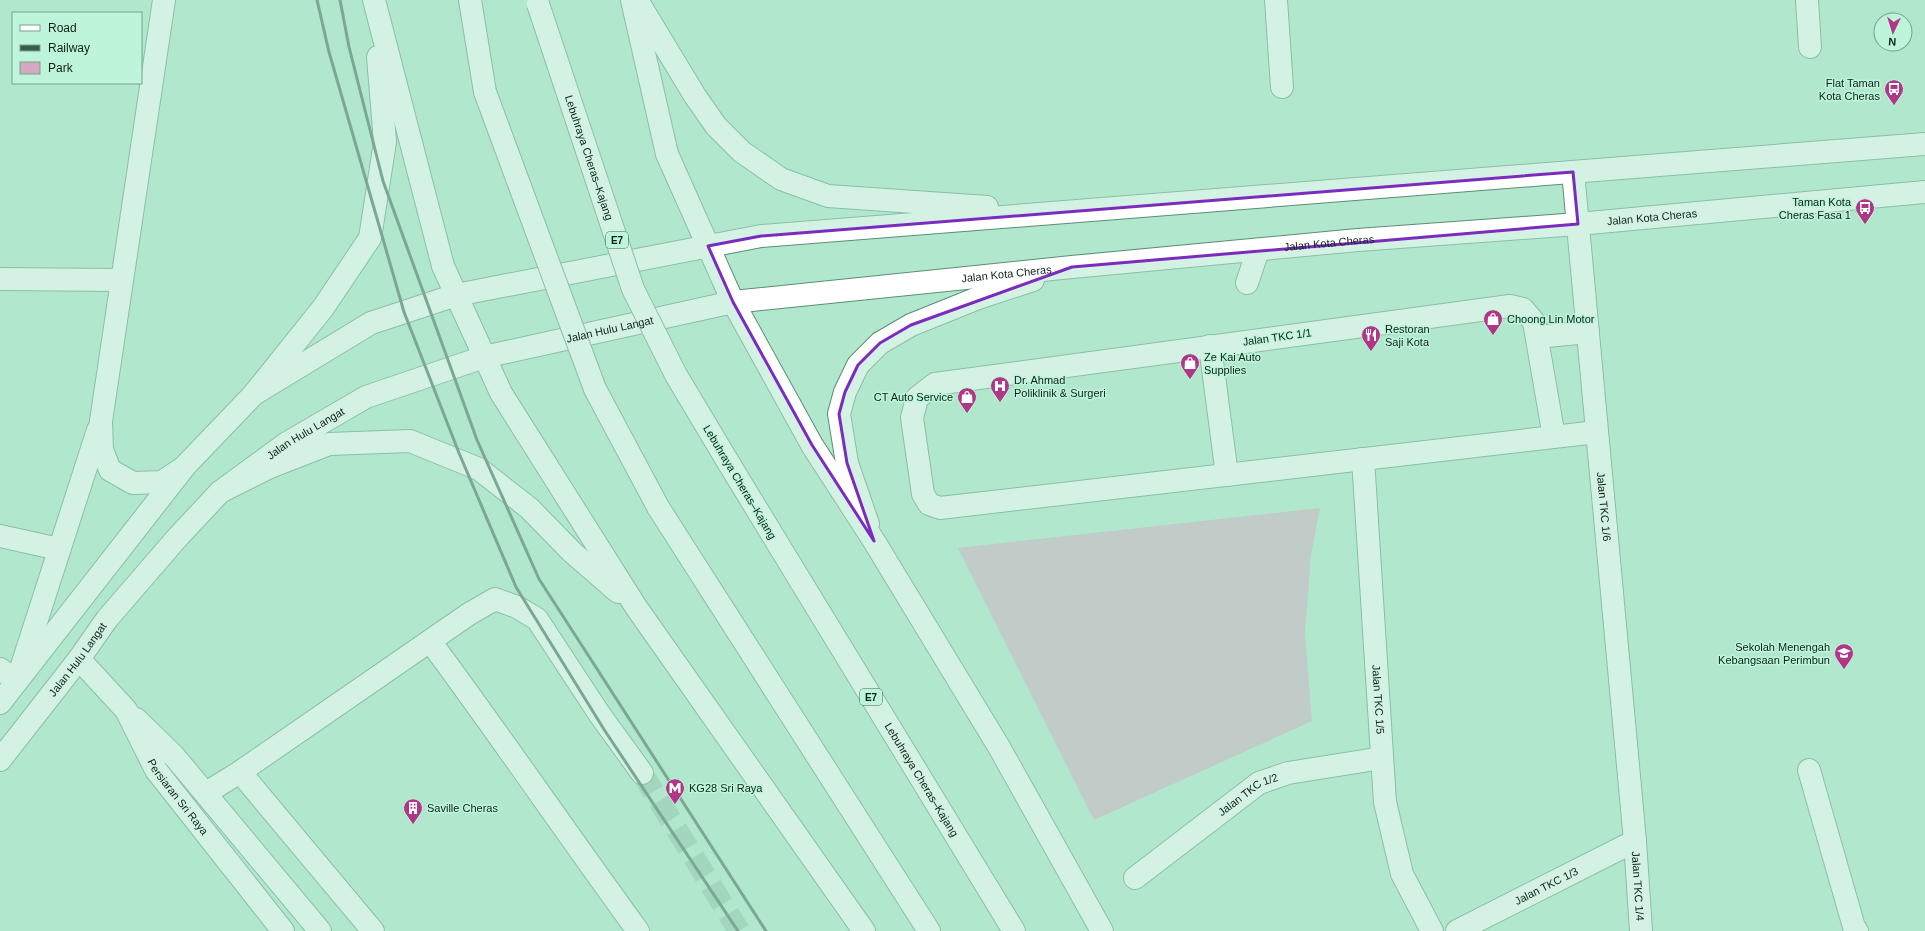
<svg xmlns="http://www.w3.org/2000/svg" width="1925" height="931" viewBox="0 0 1925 931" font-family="Helvetica,sans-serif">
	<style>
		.green { fill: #d4a9c1 }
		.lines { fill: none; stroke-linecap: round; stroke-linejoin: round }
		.minor-tunnel { stroke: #90c0a9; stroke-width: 22; stroke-dasharray: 22 11; stroke-linecap: butt }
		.minor-casing { stroke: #5a8e76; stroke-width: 24 }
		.major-casing { stroke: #5a8e76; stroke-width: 24 }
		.highway-casing { stroke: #5a8e76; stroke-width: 24 }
		.minor { stroke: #fff; stroke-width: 22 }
		.major { stroke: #fff; stroke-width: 22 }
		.highway { stroke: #fff; stroke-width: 22 }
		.rail { stroke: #3c5c4d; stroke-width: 3 }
		.highway-bridge-casing { stroke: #5a8e76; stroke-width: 24; stroke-linecap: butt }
		.highway-bridge { stroke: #fff; stroke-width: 22 }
		.marked { fill: none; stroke: #7b2cbf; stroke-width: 3; stroke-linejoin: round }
		.labels { text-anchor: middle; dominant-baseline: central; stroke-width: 3; stroke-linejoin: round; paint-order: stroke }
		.shield { fill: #bef5da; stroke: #416152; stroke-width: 1 }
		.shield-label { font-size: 10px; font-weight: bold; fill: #0c2218 }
		.poi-label { font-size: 11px; fill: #0c2218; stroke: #bef5da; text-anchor: start }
		.street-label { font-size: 11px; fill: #0c2218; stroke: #bef5da }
	</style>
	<rect width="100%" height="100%" fill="#b1e8cd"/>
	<polygon class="green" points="1320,508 1311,555 1305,634 1312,721 1094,820 958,548"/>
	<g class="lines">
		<polyline class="minor-tunnel" points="642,773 739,931"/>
		<g class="minor-casing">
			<g id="minor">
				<polyline points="164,0 101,421 102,450 110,470 133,483 162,482 183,468"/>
				<polyline points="1276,0 1282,87"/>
				<polyline points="1807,0 1810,47"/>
				<path id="s1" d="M1573 172 1635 841 1641 931"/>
				<polyline points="0,279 121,280"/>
				<polyline points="1247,283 1258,250"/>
				<polyline points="1537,337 1588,332"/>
				<polyline points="1210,346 1227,475"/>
				<polyline points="1554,437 1534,322 1523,309 1510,306 935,384 917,398 912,418 923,494 929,504 940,508 1597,432"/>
				<path id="s2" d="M1363 459 1385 802 1402 874 1432 931"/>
				<polyline points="0,536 59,549"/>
				<path d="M430 641C501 737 568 835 638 931"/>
				<path id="s3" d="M79 659 126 710 156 770 283 931"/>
				<polyline points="0,669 17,681 98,430"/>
				<polyline points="136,719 174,756 320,931"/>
				<polyline points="1809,770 1854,927 1857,931"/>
				<polyline points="240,772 373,931"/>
				<polyline points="206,793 240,772 469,614 495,599 517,607 537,619 600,715 642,773"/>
				<path id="s4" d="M1135 878 1259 783 1288 773 1382 758"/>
				<path id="s5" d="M1457 931 1635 841"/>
			</g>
		</g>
		<g class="major-casing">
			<g id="major">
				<polyline points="637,0 695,96 716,126 742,152 781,179 828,196 987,207"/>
				<polyline points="868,524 847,463 839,414 845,392 858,365 880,343 911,325 978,298 1033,280"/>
				<polyline points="0,703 185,466 254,394 371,323 456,295 761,236 1925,144"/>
				<path id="s6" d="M0 760 79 659 107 619 177 538 220 492 287 443 366 397 484 357 733 302 1072 267 1358 240 1578 224 1925 192"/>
			</g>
		</g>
		<g class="highway-casing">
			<g id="highway">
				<polyline points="374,0 443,266 501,393 636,607 864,931"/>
				<polyline points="470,0 485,92"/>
				<polyline points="632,0 667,154 733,302 812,445 874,541 999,747 1102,931"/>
				<polyline points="254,394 323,308 370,238 385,142 378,57"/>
				<path id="s7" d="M728 462 1014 931"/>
				<polyline points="220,492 270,467 329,444 410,441 479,469 529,508 572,552 618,592"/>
				<polyline points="658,507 929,931"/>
			</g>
		</g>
		<use href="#minor" class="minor"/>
		<use href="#major" class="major"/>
		<use href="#highway" class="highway"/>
		<g class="rail">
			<polyline points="317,0 329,52 404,312 459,453 516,587 605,731 738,931"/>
			<polyline points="340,0 349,47 383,181 477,440 539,579 766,931"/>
		</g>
		<g class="highway-bridge-casing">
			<g id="highway-bridge">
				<path id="s8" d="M538 4 633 289 676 375 728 462"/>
				<polyline points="485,92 595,389 658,507"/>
			</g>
		</g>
		<use href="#highway-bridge" class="highway-bridge"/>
	</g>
	<path d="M0 0H1925V931H0ZM1573 172 1578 224 1072 267 911 325 880 343 858 365 845 392 839 414 847 463 874 541 812 445 733 302 708 246 761 236Z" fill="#b1e8cd" fill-opacity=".55" fill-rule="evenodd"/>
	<path class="marked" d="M1573 172 1578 224 1072 267 911 325 880 343 858 365 845 392 839 414 847 463 874 541 812 445 733 302 708 246 761 236Z"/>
	<defs>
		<g id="bus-pin" transform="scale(1)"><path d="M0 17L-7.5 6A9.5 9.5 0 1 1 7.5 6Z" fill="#b23688" stroke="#bef5da"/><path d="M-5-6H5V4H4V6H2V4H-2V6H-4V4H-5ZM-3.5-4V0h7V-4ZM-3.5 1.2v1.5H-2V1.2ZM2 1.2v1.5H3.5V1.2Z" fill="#fff"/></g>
		<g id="shop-pin" transform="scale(1)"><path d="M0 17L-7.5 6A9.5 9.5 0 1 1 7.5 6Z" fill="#b23688" stroke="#bef5da"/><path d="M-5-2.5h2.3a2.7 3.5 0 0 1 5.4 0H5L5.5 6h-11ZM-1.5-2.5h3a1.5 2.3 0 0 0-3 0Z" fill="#fff"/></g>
		<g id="restaurant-pin" transform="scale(1)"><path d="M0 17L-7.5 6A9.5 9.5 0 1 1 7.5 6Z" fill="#b23688" stroke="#bef5da"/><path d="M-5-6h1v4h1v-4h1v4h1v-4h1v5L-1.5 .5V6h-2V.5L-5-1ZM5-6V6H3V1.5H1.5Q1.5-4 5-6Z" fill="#fff"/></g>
		<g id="hospital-pin" transform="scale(1)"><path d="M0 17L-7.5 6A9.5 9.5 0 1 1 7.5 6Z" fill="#b23688" stroke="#bef5da"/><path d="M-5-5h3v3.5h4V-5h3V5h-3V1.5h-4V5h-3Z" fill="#fff"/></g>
		<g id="school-pin" transform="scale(1)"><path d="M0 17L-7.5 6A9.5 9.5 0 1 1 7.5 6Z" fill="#b23688" stroke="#bef5da"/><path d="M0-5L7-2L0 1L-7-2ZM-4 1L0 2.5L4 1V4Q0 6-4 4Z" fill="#fff"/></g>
		<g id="metro-pin" transform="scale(1)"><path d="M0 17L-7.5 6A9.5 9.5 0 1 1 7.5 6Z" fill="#b23688" stroke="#bef5da"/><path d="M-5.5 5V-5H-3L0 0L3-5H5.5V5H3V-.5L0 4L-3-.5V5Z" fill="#fff"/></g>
		<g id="building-pin" transform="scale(1)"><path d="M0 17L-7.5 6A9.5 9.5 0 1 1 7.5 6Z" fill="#b23688" stroke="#bef5da"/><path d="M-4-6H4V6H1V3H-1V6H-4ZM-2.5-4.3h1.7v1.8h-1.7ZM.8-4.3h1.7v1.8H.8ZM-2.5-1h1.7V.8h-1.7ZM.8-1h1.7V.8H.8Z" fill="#fff"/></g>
	</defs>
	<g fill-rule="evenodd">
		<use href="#bus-pin" x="1894" y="89"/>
		<use href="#bus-pin" x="1865" y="208"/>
		<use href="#shop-pin" x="1493" y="319"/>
		<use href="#restaurant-pin" x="1371" y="335"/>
		<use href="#shop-pin" x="1190" y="363"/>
		<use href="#hospital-pin" x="1000" y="386"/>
		<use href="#shop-pin" x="967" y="397"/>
		<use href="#school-pin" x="1844" y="653"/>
		<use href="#metro-pin" x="675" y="788"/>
		<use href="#building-pin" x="413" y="808"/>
	</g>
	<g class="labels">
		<g class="shield">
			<rect x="606" y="232" width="22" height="16" rx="3"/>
			<rect x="860" y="689" width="22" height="16" rx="3"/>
		</g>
		<g class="shield-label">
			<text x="617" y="240">E7</text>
			<text x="871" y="697">E7</text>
		</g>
		<g class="poi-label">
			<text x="1880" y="83" text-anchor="end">Flat Taman<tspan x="1880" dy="13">Kota Cheras</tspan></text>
			<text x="1851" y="202" text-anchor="end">Taman Kota<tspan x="1851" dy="13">Cheras Fasa 1</tspan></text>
			<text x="1507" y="319">Choong Lin Motor</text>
			<text x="1385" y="329">Restoran<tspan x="1385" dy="13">Saji Kota</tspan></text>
			<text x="1204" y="357">Ze Kai Auto<tspan x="1204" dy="13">Supplies</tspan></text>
			<text x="1014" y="380">Dr. Ahmad<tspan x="1014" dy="13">Poliklinik &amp; Surgeri</tspan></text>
			<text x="953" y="397" text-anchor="end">CT Auto Service</text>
			<text x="1830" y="647" text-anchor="end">Sekolah Menengah<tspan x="1830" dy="13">Kebangsaan Perimbun</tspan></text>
			<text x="689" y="788">KG28 Sri Raya</text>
			<text x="427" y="808">Saville Cheras</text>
		</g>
		<g class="street-label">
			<text stroke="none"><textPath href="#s8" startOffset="162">Lebuhraya Cheras–Kajang</textPath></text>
			<text stroke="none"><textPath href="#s6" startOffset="1824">Jalan Kota Cheras</textPath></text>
			<text stroke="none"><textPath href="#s6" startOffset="1500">Jalan Kota Cheras</textPath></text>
			<text stroke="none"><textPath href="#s6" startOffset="1176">Jalan Kota Cheras</textPath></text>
			<text stroke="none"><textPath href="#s6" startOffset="775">Jalan Hulu Langat</textPath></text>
			<text transform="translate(1277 337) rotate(-8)">Jalan TKC 1/1</text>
			<text stroke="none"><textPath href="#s6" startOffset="451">Jalan Hulu Langat</textPath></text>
			<text transform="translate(740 482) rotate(59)">Lebuhraya Cheras–Kajang</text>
			<text stroke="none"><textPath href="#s1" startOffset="336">Jalan TKC 1/6</textPath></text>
			<text stroke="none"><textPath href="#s6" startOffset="127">Jalan Hulu Langat</textPath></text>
			<text stroke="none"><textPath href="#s2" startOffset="241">Jalan TKC 1/5</textPath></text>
			<text stroke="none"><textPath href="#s7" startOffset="372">Lebuhraya Cheras–Kajang</textPath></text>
			<text stroke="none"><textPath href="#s3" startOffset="171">Persiaran Sri Raya</textPath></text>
			<text stroke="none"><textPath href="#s4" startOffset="141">Jalan TKC 1/2</textPath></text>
			<text stroke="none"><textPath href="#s5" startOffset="100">Jalan TKC 1/3</textPath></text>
			<text stroke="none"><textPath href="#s1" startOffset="717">Jalan TKC 1/4</textPath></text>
		</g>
	</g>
	<rect x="12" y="12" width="130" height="72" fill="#bef5da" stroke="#77a18c"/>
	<rect x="20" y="25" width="20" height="6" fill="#ffffff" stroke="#77a18c"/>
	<text x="48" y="32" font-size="12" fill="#0c2218">Road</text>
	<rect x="20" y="45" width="20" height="6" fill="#3c5c4d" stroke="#77a18c"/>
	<text x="48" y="52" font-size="12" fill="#0c2218">Railway</text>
	<rect x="20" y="62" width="20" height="12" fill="#d4a9c1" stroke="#77a18c"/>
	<text x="48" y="72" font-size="12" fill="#0c2218">Park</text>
	<g transform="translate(1893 32) rotate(184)"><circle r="19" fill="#bef5da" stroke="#77a18c"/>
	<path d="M0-3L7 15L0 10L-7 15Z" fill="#b23688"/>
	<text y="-6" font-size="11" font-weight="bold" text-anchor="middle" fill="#0c2218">N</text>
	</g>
</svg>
